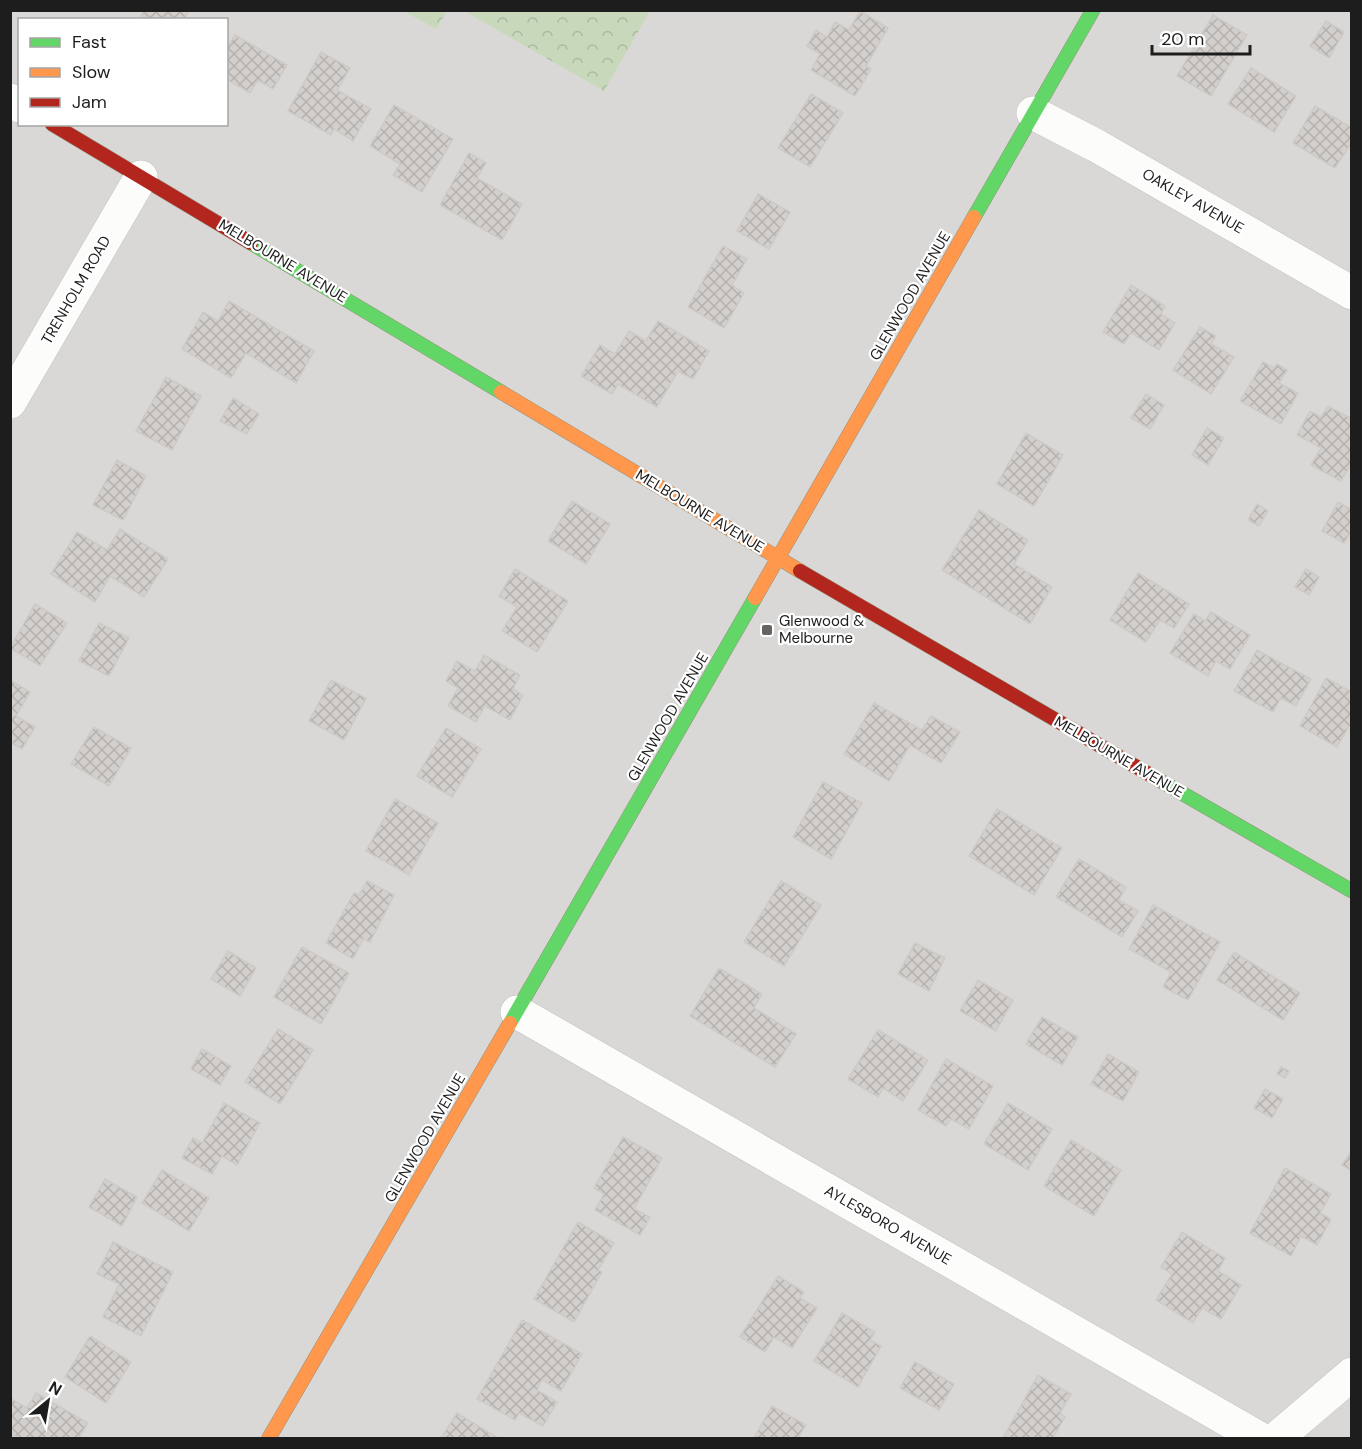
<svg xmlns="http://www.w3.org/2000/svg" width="1362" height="1449" viewBox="0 0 1362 1449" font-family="'DM Sans',sans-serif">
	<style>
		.residential { fill: #dad8d7; fill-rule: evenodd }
		.forest { fill: url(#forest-crowns) }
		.building { fill: url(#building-cross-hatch); stroke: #cecac6; stroke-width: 1.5 }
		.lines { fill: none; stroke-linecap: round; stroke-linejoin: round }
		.street-casing { stroke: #c4c3c1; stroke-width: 34 }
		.fast-casing { stroke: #94947d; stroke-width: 15 }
		.slow-casing { stroke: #94947d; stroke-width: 15 }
		.jam-casing { stroke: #94947d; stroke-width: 15 }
		.street { stroke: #fcfcfb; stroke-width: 33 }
		.fast { stroke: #63d668; stroke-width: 14 }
		.slow { stroke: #ff974d; stroke-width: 14 }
		.jam { stroke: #b3261e; stroke-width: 14 }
		.poi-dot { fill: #656463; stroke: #fff; stroke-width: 2 }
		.labels { text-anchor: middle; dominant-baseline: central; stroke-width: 4.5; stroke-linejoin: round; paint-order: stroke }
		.street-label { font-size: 15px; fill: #1d1d1d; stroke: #fff }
		.poi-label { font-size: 15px; fill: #1d1d1d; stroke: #fff; text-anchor: start }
	</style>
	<defs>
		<pattern id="forest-crowns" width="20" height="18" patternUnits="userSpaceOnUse" patternTransform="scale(1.5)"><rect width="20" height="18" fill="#c7d9ba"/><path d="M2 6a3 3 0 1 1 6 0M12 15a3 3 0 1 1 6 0" fill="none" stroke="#aaba9f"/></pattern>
		<pattern id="building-cross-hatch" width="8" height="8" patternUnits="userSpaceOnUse" patternTransform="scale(1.5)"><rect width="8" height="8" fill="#d2cfcc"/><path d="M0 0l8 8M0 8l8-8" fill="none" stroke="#b4b1af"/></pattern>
	</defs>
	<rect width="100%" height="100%" fill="#ebe8e5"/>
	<path class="residential" d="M10 11H1351V1438H11ZM20 20H226V124H20Z"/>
	<g class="forest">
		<polygon points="404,11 447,11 436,29"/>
		<polygon points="464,11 650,11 604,91"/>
	</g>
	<g class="building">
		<polygon points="144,10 189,10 184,20 139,20"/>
		<polygon points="860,11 888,28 866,66 871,69 855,96 811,70 820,54 807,46 816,30 827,37 835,22 849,30"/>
		<polygon points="1213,15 1247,35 1211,96 1177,76"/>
		<polygon points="1326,21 1344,32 1329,58 1310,46"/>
		<polygon points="235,35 287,65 273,89 258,80 250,93 226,79 226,49"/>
		<polygon points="321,52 350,68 337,90 371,109 353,141 334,129 331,135 288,111"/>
		<polygon points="1251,68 1296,96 1274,132 1228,104"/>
		<polygon points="811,94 843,113 810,167 778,148"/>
		<polygon points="394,105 453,139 422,192 393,175 400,164 370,146"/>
		<polygon points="1315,106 1352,128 1352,142 1335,168 1293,143"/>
		<polygon points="469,153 486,163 477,178 522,204 502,240 440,205"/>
		<polygon points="758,194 790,212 769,249 737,231"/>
		<polygon points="723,246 747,259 732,285 744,293 724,328 688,307"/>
		<polygon points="1131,285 1165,306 1161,314 1175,323 1159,350 1131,333 1124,344 1103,332"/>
		<polygon points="229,301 314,351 296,383 246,353 231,378 182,349 203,312 218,321"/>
		<polygon points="658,321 709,351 693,379 678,371 657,407 618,384 612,394 581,376 600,345 615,354 629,331 646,341"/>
		<polygon points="1200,327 1216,336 1211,344 1234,357 1211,394 1173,370"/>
		<polygon points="1263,362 1274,368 1277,364 1287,370 1279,383 1298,393 1281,424 1240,401"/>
		<polygon points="166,377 201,396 172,450 136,431"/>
		<polygon points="1146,394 1164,405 1150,429 1131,418"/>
		<polygon points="233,398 259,414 247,434 220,421"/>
		<polygon points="1328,406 1352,419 1352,463 1341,481 1311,465 1321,448 1297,435 1310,411 1321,417"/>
		<polygon points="1207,428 1224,438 1208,465 1192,455"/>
		<polygon points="1026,433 1063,455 1034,506 997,484"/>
		<polygon points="117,460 146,476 123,520 93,505"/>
		<polygon points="572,501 610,524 586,564 548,541"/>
		<polygon points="1338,502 1352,510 1352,530 1344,543 1322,531"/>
		<polygon points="1257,504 1268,511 1259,526 1248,520"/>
		<polygon points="979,510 1028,540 1014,564 1052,587 1030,624 942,570"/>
		<polygon points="120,529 168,559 144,597 110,576 95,602 51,574 77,532 107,550"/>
		<polygon points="515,569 568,601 537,652 502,631 517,607 499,596"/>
		<polygon points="1306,569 1319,577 1309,595 1295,587"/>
		<polygon points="1138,573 1189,604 1174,628 1160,620 1146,642 1110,620"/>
		<polygon points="35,604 67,623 40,666 10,648"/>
		<polygon points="1211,612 1250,635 1230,669 1216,661 1208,676 1170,653 1194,614 1205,621"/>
		<polygon points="99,623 129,638 109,676 79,661"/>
		<polygon points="1257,650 1311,679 1296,706 1281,698 1273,712 1234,691"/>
		<polygon points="484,655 520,675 513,689 523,695 510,720 485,706 476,722 448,706 458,688 446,681 457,661 475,671"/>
		<polygon points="1326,678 1352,692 1352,727 1349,726 1337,747 1300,726"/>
		<polygon points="10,680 30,692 16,716 35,727 22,749 10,742"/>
		<polygon points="331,680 366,698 344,740 309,721"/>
		<polygon points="874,703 922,730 931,716 960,732 941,763 910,745 889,781 844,754"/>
		<polygon points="94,727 131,748 109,786 71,764"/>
		<polygon points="446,728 481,749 452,797 417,776"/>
		<polygon points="823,782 862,803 831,859 793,837"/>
		<polygon points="395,799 438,823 409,875 366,851"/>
		<polygon points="997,809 1062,848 1034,895 969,856"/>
		<polygon points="1079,859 1126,887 1119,900 1138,911 1122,937 1056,897"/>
		<polygon points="367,881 394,895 370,942 363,939 353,959 326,943 354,893 359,895"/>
		<polygon points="781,881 821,905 784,966 744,942"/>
		<polygon points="1153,905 1220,942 1188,1000 1163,987 1171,972 1129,949"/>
		<polygon points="915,943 945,958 929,991 898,974"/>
		<polygon points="302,947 349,973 321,1024 274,997"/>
		<polygon points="228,951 256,968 240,996 211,979"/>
		<polygon points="1234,952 1300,993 1283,1020 1217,980"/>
		<polygon points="719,968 762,994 754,1008 796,1034 775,1067 690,1016"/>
		<polygon points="978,980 1013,1000 996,1031 960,1011"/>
		<polygon points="1042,1017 1078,1037 1062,1065 1026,1044"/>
		<polygon points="278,1029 313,1050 280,1104 245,1082"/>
		<polygon points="878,1030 928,1060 903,1101 883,1088 878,1097 848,1079"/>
		<polygon points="202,1049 231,1066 220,1085 191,1069"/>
		<polygon points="1108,1054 1139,1072 1123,1101 1091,1084"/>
		<polygon points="946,1059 993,1086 969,1129 951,1119 946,1126 918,1110"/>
		<polygon points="1281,1067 1289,1071 1285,1078 1277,1074"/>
		<polygon points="1265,1089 1283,1099 1272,1118 1254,1108"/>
		<polygon points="224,1103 260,1123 237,1165 222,1156 212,1174 182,1158 193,1138 202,1143"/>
		<polygon points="1008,1103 1052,1129 1028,1170 984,1144"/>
		<polygon points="623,1137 662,1158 634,1209 650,1217 640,1235 595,1210 604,1194 594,1188"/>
		<polygon points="1071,1140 1121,1170 1094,1216 1044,1186"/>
		<polygon points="1352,1150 1352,1171 1342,1165"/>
		<polygon points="1285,1168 1331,1194 1320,1213 1331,1219 1317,1245 1301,1236 1291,1256 1250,1233"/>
		<polygon points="162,1170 209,1198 189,1231 142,1203"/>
		<polygon points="105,1179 137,1197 122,1226 89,1207"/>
		<polygon points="578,1222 614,1243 598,1270 602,1272 574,1322 534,1299"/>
		<polygon points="1182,1232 1225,1258 1218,1271 1241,1285 1221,1319 1202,1308 1193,1323 1156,1300 1172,1274 1161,1267"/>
		<polygon points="113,1242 173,1272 141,1336 103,1317 119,1284 97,1274"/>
		<polygon points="778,1276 804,1292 800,1298 817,1308 792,1348 774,1337 765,1352 740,1337"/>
		<polygon points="842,1313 875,1332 870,1340 881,1346 858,1387 814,1361"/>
		<polygon points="522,1320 582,1354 561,1391 542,1380 537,1390 557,1402 543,1426 519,1413 515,1420 477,1399"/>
		<polygon points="90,1336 131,1362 106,1403 65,1377"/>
		<polygon points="915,1362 954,1384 939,1410 900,1388"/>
		<polygon points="1038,1375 1071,1394 1060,1413 1065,1417 1053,1438 1003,1438"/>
		<polygon points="36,1393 88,1423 79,1438 19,1438 10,1434 10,1398 27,1408"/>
		<polygon points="772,1406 806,1425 798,1438 760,1438 755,1436"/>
		<polygon points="457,1413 498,1438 441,1438"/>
	</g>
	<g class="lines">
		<g class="street-casing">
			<g id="street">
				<polyline points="10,100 20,106"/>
				<polyline points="1033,113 1097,146 1352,293"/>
				<polyline points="10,402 141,177"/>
				<polyline points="517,1012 1259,1438"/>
				<polyline points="1277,1438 1352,1374"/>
			</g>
		</g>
		<g class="fast-casing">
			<g id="fast">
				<polyline points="974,217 1093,10"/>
				<polyline points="251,243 501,392"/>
				<polyline points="1159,780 1352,891"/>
				<polyline points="510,1023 755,598"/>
			</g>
		</g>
		<g class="slow-casing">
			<g id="slow">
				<polyline points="501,392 800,571"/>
				<polyline points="755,598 974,217"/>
				<polyline points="269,1438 510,1023"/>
			</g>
		</g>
		<g class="jam-casing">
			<g id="jam">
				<polyline points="52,124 251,243"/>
				<polyline points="800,571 1159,780"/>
			</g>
		</g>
		<use href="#street" class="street"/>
		<use href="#fast" class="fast"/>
		<use href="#slow" class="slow"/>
		<use href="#jam" class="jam"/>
	</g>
	<rect class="poi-dot" x="761" y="624" width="12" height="12" rx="3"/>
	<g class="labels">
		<g class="street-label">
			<text transform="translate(1193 201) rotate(30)">OAKLEY AVENUE</text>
			<text transform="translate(283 261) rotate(31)">MELBOURNE AVENUE</text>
			<text transform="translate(76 290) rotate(-60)">TRENHOLM ROAD</text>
			<text transform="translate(910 296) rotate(-60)">GLENWOOD AVENUE</text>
			<text transform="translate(700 511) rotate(31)">MELBOURNE AVENUE</text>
			<text transform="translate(668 717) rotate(-60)">GLENWOOD AVENUE</text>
			<text transform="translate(1119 757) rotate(30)">MELBOURNE AVENUE</text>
			<text transform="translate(425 1138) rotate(-60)">GLENWOOD AVENUE</text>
			<text transform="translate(888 1225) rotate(30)">AYLESBORO AVENUE</text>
		</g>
		<g class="poi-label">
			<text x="779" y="621">Glenwood &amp;<tspan x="779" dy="17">Melbourne</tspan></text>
		</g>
	</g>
	<rect width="1362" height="1449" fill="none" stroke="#1d1d1d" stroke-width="24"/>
	<rect x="18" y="18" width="210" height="108" fill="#ffffff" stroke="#a5a5a5" stroke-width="1.5"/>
	<rect x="30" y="38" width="30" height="9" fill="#63d668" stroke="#a5a5a5" stroke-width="1.5"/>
	<text x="72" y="48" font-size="18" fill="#1d1d1d">Fast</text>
	<rect x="30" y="68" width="30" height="9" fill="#ff974d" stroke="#a5a5a5" stroke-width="1.5"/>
	<text x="72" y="78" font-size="18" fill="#1d1d1d">Slow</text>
	<rect x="30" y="98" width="30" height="9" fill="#b3261e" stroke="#a5a5a5" stroke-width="1.5"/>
	<text x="72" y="108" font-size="18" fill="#1d1d1d">Jam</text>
	<g transform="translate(48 1401) rotate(30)" stroke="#ffffff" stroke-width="4.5" paint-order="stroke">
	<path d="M0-4.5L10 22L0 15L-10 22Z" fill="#1d1d1d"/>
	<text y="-9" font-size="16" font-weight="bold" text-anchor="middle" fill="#1d1d1d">N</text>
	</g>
	<path d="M1152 45v9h98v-9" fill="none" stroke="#1d1d1d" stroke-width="3"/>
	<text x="1161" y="45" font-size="18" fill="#1d1d1d" stroke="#ffffff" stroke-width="4.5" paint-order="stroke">20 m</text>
</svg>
